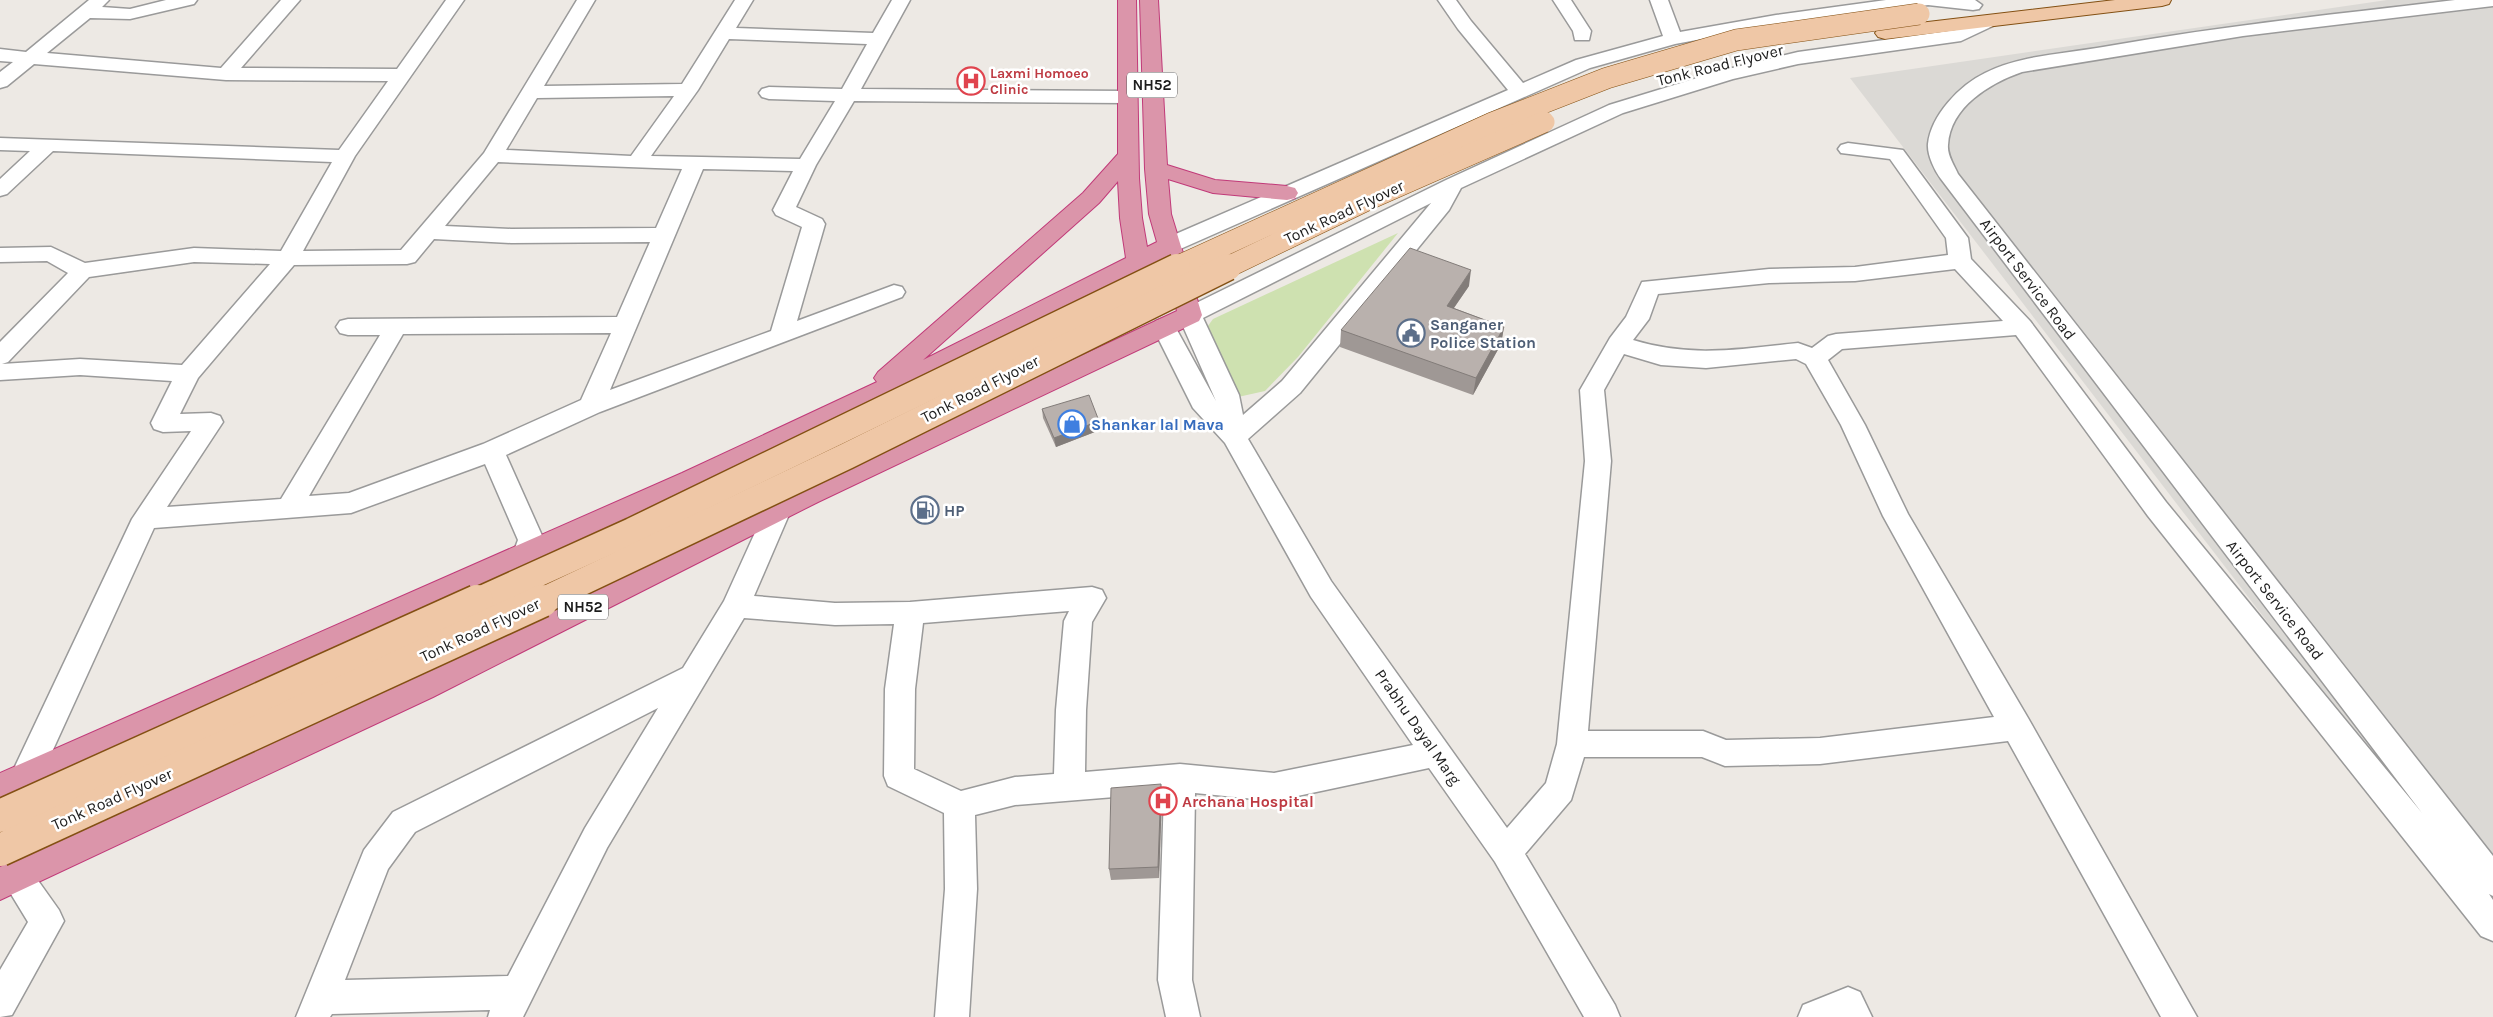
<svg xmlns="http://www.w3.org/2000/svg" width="2493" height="1017" viewBox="0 0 2493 1017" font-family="Karla,sans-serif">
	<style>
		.airport { fill: #dbd9d5 }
		.grass { fill: #cee1b0 }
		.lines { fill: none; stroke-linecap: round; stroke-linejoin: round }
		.minor-casing { stroke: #9a9a9a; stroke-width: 3 }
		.major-casing { stroke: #835013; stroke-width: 2 }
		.highway-casing { stroke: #c13a79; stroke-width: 2 }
		.minor { fill: #fff; fill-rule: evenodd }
		.major { fill: #efc7a6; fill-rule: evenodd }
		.highway { fill: #db95aa; fill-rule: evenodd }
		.major-bridge-far2-casing { stroke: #835013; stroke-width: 22; stroke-linecap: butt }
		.major-bridge-far1-casing { stroke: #835013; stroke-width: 29; stroke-linecap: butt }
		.major-bridge-casing { stroke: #835013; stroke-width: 35; stroke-linecap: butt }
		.major-bridge-far2 { stroke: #efc7a6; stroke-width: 21 }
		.major-bridge-far1 { stroke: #efc7a6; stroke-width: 26 }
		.major-bridge { stroke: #efc7a6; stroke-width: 32 }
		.wall { fill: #9f9895 }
		.shaded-wall { fill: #827c79 }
		.building { fill: #b9b1ad; stroke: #827c79 }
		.labels { text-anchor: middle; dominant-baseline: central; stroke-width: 5; stroke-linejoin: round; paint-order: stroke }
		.far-health-label { font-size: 14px; font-weight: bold; fill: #be3a42; stroke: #fff; text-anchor: start }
		.shield { fill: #fff; stroke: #616161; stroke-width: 1 }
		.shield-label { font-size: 15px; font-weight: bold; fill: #1d1d1d }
		.street-label { font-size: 16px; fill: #1d1d1d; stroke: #fff }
		.service-label { font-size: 16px; font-weight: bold; fill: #4e5e75; stroke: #fff; text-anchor: start }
		.shop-label { font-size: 16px; font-weight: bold; fill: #366cbe; stroke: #fff; text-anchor: start }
		.health-label { font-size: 16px; font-weight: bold; fill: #be3a42; stroke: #fff; text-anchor: start }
	</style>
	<rect width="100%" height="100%" fill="#ede9e4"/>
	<polygon class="airport" points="2387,0 2493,0 2493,916 1850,78"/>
	<polygon class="grass" points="1398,233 1298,357 1265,391 1238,397 1205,330 1213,319"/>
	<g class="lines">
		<g class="minor-casing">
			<g id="minor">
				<path d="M89 0H109L102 7 130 9 166 0H197L194 4 130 19 90 18 47 53 221 68 281 0H300L241 68 397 69 446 0H464L355 156 303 251 401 250 484 153 577 0H595L544 86 682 84 735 0H753L736 28 873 33 892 0H910L861 89 1126 91 1133 93 1136 97 1133 101 1126 103 854 101 816 165 796 207 822 219 825 224 797 321 894 285 902 287 905 292 902 297 600 412 506 455 544 540 536 563 526 567 516 563 512 556 518 540 485 464 351 513 154 528 36 787 25 791 14 787 10 777 132 519 191 431 163 432 154 429 151 423 172 381 80 375 0 380V342L68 273 47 261 0 262V248L51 247 85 263 194 248 281 251 332 162 53 151 7 194 0 196V179L30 151 0 150V138L339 150 388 81 226 80 34 64 7 86 0 88V72L13 62 0 61V49L26 52ZM729 39 867 44 842 89 769 87 762 89 759 93 762 97 769 99 835 101 800 159 651 156 698 90ZM674 96 631 156 506 150 537 98ZM498 162 682 169 656 228 511 229 445 226ZM703 169 793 171 773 210 776 215 802 227 771 331 610 390ZM434 239 511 243 650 242 617 317 348 319 340 321 336 327 340 333 348 335H380L281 499 167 507 223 422 220 416 211 413 180 414 198 378 294 265 407 264 415 262ZM194 262 270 264 182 365 80 359 2 364 8 362 89 277ZM611 333 581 400 483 444 349 493 309 496 403 334Z"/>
				<polygon points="1438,0 1456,0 1471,21 1523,83 1576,60 1663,36 1650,0 1668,0 1680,32 1776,15 1886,0 1975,0 1982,5 1979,9 1973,10 1928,5 1776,25 1675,44 1590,68 1178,250 1170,252 1162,250 1159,245 1162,240 1508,90 1458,29"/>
				<polygon points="1553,0 1571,0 1591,31 1589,40 1575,40 1573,31"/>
				<path d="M2455 0H2493V6L2243 36 2022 72C1990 83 1950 107 1948 145 1947 155 1954 165 1958 174L2493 856V896L2489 894 2493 900V941L2481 936 2148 516 2016 335 1842 349 1828 360 1865 425 1908 514 2028 718 2197 1017H2161L2008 741 1820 764 1725 766 1702 757H1584L1571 800 1525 854 1615 1005 1620 1017H1584L1495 862 1429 768 1274 801 1195 793 1192 980 1200 1017H1166L1158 980 1164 793 1015 805 975 815 977 889 969 1017H935L945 889 944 813 888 786 884 776 885 689 894 624 835 625 744 618 607 848 523 1017H488L490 1010 332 1014 330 1017H296L364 850 393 812 683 668 724 601 763 515 752 511 748 504 752 497 761 494 787 503 791 510 754 596 835 603 910 602 1092 587 1102 590 1106 598 1092 622 1086 710 1085 772 1180 764 1274 773 1413 745 1311 597 1225 443 1193 408 1152 326 1156 321 1164 318 1172 321 1216 401 1178 315 1182 310 1446 180 1609 105 1720 71 1798 52 1956 30 1983 17H1995L1998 21 1995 25 1961 41 1798 64 1733 79 1623 113 1461 188 1449 210 1300 393 1248 439 1331 581 1507 828 1546 783 1557 744 1585 461 1580 390 1610 338 1626 317 1642 282 1769 269 1855 267 1948 255 1946 238 1890 159 1841 153 1838 149 1841 145 1848 143 1903 150 1968 238 1971 259 2030 321 2166 502 2422 813 1941 179C1935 171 1927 155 1928 144 1931 115 1960 85 1985 73 2021 55 2064 54 2103 47 2220 26 2338 14 2455 0ZM1431 203 1282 381 1243 415 1239 395 1203 318ZM1955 269 2003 321 1836 334 1828 336 1812 348 1798 343C1739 349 1692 358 1633 340L1649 319 1658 294 1769 283 1855 281ZM1624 354 1661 365 1706 368 1796 359 1806 364 1841 425 1883 516 1994 717 1820 738 1726 740 1703 731H1588L1611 461 1604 390ZM1069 611 1064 621 1056 710 1054 774 1015 777 961 791 914 769 915 689 923 623ZM658 708 585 828 508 976 345 980 388 869 415 832Z"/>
				<polygon points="16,861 27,865 59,910 64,921 12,1015 0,1017 0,970 28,922 0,876 5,865"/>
				<polygon points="1848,987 1860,992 1872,1017 1798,1017 1803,1005"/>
			</g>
		</g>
		<g class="major-casing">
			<polygon id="major" points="2115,0 2171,0 2169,4 2162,6 1885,39 1878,37 1875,33 1878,29 1885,27"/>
		</g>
		<g class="highway-casing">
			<path id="highway" d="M1118 0H1136L1139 178 1142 218 1147 247 1157 242 1149 214 1145 169 1140 0H1158L1167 165 1215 180 1287 186 1295 188 1298 193 1295 198 1287 200 1213 193 1168 179 1171 214 1202 315 1199 321 818 502 433 697 0 900V867L411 679 798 488 1177 311 1162 259 1152 264 1156 276 1152 281 1144 284 1136 281 1132 274 968 359 702 487 0 802V773L682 473 877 382 874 378 878 372 1083 193 1118 154ZM1118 181 1120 218 1126 258 923 360 1099 203Z"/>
		</g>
		<use href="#minor" class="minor"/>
		<use href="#major" class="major"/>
		<use href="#highway" class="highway"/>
		<g class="major-bridge-far2-casing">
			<g id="major-bridge-far2">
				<polyline points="1174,268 1492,123 1607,78 1736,40 1919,14"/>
				<polyline points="1226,268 1367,200 1544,122"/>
			</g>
		</g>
		<g class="major-bridge-far1-casing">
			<g id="major-bridge-far1">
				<polyline points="475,602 632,531 1177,267"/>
				<polyline points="540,602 847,456 1228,267"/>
			</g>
		</g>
		<g class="major-bridge-casing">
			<g id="major-bridge">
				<polyline points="0,816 477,601"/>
				<polyline points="0,850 542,601"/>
			</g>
		</g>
		<use href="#major-bridge-far2" class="major-bridge-far2"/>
		<use href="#major-bridge-far1" class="major-bridge-far1"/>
		<use href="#major-bridge" class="major-bridge"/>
	</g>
	<g class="wall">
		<polygon points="1469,286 1454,308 1504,327 1501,344 1473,395 1340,347 1341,330"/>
		<polygon points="1042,409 1099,421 1100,430 1056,447 1043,418"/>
		<polygon points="1161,784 1162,795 1159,878 1111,880 1109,869"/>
	</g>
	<g class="shaded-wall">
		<polygon points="1471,270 1469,286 1444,322 1447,306"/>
		<polygon points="1504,327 1501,344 1473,395 1476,378"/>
		<polygon points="1099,421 1100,430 1056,447 1054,438"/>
		<polygon points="1161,784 1162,795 1159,878 1158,867"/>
	</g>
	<g class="building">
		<polygon points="1410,248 1471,270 1447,306 1504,327 1476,378 1341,330"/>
		<polygon points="1089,395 1099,421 1054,438 1042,409"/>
		<polygon points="1161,784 1158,867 1109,869 1111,788"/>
	</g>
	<defs>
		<g id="hospital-ring" transform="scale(1.4375)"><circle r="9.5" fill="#fff" stroke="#e0444e" stroke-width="1.5"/><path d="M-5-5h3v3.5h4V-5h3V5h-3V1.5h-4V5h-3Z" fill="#e0444e"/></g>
		<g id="civic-ring" transform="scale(1.4375)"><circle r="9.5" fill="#fff" stroke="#5c6f8a" stroke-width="1.5"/><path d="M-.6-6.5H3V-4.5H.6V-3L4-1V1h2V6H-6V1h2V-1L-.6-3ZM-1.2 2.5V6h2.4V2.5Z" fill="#5c6f8a"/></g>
		<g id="shop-ring" transform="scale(1.4375)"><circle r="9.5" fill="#fff" stroke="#3f7fe0" stroke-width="1.5"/><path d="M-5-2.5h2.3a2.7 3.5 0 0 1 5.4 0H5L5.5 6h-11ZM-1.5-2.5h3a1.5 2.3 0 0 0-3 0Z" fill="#3f7fe0"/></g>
		<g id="fuel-ring" transform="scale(1.4375)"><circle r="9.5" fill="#fff" stroke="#5c6f8a" stroke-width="1.5"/><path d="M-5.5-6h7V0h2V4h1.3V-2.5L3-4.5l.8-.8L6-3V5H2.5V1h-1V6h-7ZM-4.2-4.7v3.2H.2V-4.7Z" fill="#5c6f8a"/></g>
	</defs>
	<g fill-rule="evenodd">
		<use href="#hospital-ring" x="971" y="81"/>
		<use href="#civic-ring" x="1411" y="333"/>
		<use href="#shop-ring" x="1072" y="424"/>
		<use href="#fuel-ring" x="925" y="510"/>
		<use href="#hospital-ring" x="1163" y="801"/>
	</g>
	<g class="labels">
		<g class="far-health-label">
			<text x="990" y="73">Laxmi Homoeo<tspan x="990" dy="16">Clinic</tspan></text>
		</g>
		<g class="shield">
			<rect x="1127" y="72.5" width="50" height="25" rx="4"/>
			<rect x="558" y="594.5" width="50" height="25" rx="4"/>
		</g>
		<g class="shield-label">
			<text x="1152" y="85">NH52</text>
			<text x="583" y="607">NH52</text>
		</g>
		<g class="street-label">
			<text transform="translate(1720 65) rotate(-14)">Tonk Road Flyover</text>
			<text transform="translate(1344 212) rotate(-25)">Tonk Road Flyover</text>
			<text transform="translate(2028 279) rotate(53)">Airport Service Road</text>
			<text transform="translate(980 389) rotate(-27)">Tonk Road Flyover</text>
			<text transform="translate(2275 600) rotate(52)">Airport Service Road</text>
			<text transform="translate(480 630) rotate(-25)">Tonk Road Flyover</text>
			<text transform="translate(1418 727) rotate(55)">Prabhu Dayal Marg</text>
			<text transform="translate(112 799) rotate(-24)">Tonk Road Flyover</text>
		</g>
		<g class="service-label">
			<text x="1430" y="324">Sanganer<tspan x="1430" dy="18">Police Station</tspan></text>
			<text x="944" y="510">HP</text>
		</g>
		<g class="shop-label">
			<text x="1091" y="424">Shankar lal Mava</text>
		</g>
		<g class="health-label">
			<text x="1182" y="801">Archana Hospital</text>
		</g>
	</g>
</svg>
